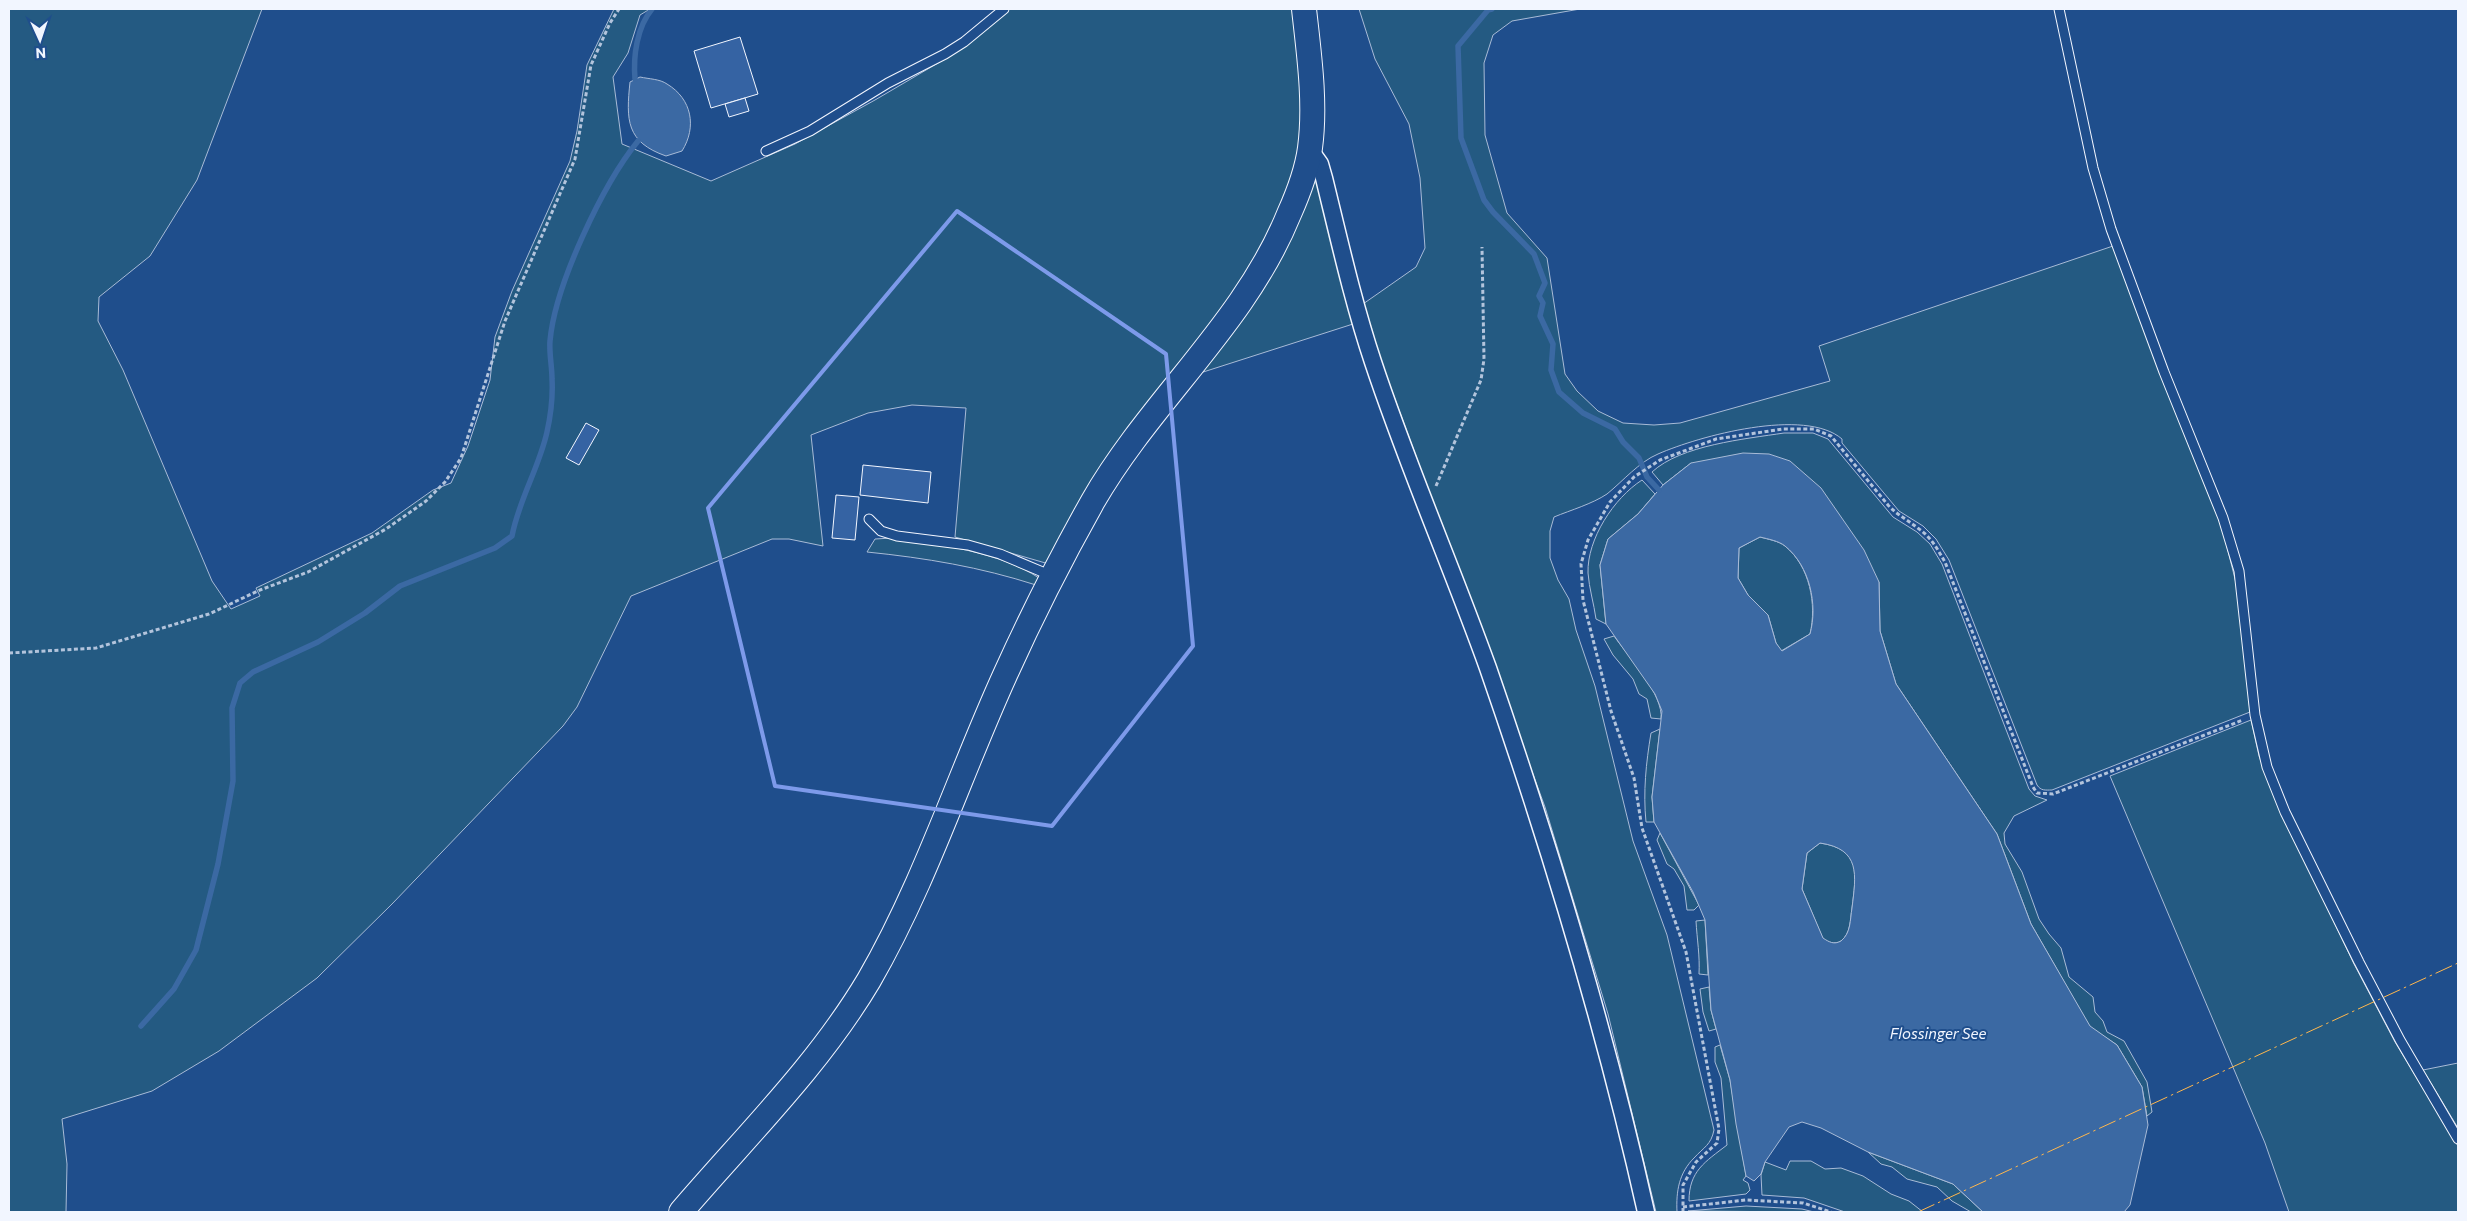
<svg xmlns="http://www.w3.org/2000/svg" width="2467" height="1221" viewBox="0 0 2467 1221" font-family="Commissioner,sans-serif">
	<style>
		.green { fill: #245a82; stroke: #a8bbd7 }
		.water { fill: #3b69a3; stroke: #a8bbd7; fill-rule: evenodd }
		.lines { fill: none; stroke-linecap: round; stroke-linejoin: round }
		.stream { stroke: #3b69a3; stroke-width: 5.5 }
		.building { fill: #3563a3; stroke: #f2f6ff }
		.lane-casing { stroke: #f2f6ff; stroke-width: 11 }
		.street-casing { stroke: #f2f6ff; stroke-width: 19 }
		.secondary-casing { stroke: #f2f6ff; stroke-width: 26 }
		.path { stroke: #b3c4dc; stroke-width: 3; stroke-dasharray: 4 2.5; stroke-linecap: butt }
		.lane { stroke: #1f4e8c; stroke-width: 9 }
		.street { stroke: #1f4e8c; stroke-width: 16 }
		.secondary { stroke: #1f4e8c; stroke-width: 24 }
		.power { stroke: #ffb74d; stroke-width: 1; stroke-dasharray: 18 4 2.5 4; stroke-linecap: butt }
		.marked { fill: none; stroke: #7d9aea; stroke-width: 4; stroke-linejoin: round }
		.labels { text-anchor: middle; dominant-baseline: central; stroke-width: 4; stroke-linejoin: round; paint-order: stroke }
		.water-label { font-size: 15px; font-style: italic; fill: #f2f6ff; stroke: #1f4e8c }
	</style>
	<rect width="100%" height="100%" fill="#1f4e8c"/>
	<g class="green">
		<polygon points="9,9 262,9 197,180 150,256 99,297 98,321 123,370 212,581 231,609 260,596 256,588 372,533 433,490 451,483 468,446 490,380 495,337 512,291 570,161 577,131 587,65 614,9 650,9 640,15 628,53 613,77 622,144 711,181 795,144 875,100 955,53 1010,9 1296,9 1304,118 1300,145 1286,199 1255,261 1049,564 955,537 966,408 912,405 868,413 811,435 823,546 789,539 772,539 631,596 577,707 563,726 392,904 317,978 219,1051 152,1091 62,1119 67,1164 66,1212 9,1212"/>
		<path d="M1359 9H1580L1512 21 1493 35 1484 63 1485 135 1507 213 1547 258 1565 374 1577 391 1598 411 1623 423 1654 425 1680 423 1830 381 1819 346 2113 246 2222 527 2240 599 2250 712 2052 790C2045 790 2041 791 2037 785L1949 560 1936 539 1923 526 1899 511 1842 443V439C1805 407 1699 436 1658 454 1639 462 1623 481 1607 494 1592 504 1571 510 1554 517L1550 531V558L1558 580 1569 599 1576 630 1595 686 1633 841 1667 935 1714 1130C1711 1145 1704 1147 1694 1158 1679 1173 1676 1191 1677 1212H1656L1608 1014 1545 807 1378 353 1363 304 1416 267 1425 248 1420 178 1409 124 1375 59Z"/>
		<polygon points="1314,178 1318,180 1353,324 1197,374"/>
		<path d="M1784 433H1813L1828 439 1893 517 1917 532 1930 544 1942 564 2029 789 2035 796 2047 800 2014 816 2004 833 2005 844 2022 872 2039 919 2049 934 2061 948 2069 977 2093 997 2095 1012 2103 1021 2107 1032 2124 1041 2147 1082 2152 1112 2147 1116 2142 1087 2117 1045 2090 1027 2031 924 1997 834 1896 684 1880 631 1879 582 1691 463 1663 485 1652 472C1681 445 1745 439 1784 433Z"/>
		<path d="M1642 480 1655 494 1638 514 1608 539 1600 565 1606 624 1596 619C1594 604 1589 588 1588 573 1587 539 1614 498 1642 480Z"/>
		<path d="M1760 537C1767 539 1779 541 1785 546 1810 566 1817 605 1810 634L1781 651 1776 643 1768 615 1748 595 1738 578 1739 548Z"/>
		<path d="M892 538C938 544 1000 552 1039 578L1036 585C980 567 926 558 867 552L875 539Z"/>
		<path d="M1614 636C1628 656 1664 695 1661 719L1651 718 1647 699 1639 694 1633 679 1613 655 1604 639Z"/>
		<polygon points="2251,720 2259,756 2274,796 2354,964 2395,1042 2458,1146 2458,1212 2289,1212 2265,1143 2110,776"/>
		<path d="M1660 729 1652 797 1654 822H1646C1643 792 1646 763 1651 733Z"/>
		<polygon points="1660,833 1699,905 1694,910 1687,910 1684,886 1674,869 1667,864 1657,840"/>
		<path d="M1820 843C1862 849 1856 875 1852 908 1850 920 1851 933 1841 941 1834 945 1829 942 1823 939L1802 889 1807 853Z"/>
		<path d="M1705 920 1708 975 1699 974C1700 956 1697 939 1696 921Z"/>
		<polygon points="1709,987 1711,1010 1716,1029 1709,1031 1703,1012 1700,989"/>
		<path d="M1720 1045 1730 1080 1746 1176 1743 1180 1748 1183 1750 1190 1746 1194 1689 1201C1689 1171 1705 1162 1727 1145L1721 1078 1715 1062V1047Z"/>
		<polygon points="2458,1063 2458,1128 2423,1070"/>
		<polygon points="1868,1152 1953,1184 1983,1212 1971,1212 1952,1201 1937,1187 1907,1179 1892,1167 1881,1164"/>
		<polygon points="1790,1161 1811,1161 1825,1169 1841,1168 1863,1176 1891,1194 1909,1201 1923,1212 1845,1212 1804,1198 1762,1195 1761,1175 1765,1162 1786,1170"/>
		<polygon points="1746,1206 1802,1209 1814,1212 1688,1211"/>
	</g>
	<g class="water">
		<path d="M640 77C649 79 660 79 667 84 692 99 697 127 682 151L666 156C626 142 626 120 630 82Z"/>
		<path d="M1743 453 1769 454 1790 461 1821 488 1864 550 1879 582 1880 631 1896 684 1997 834 2031 924 2090 1026 2117 1045 2142 1087 2148 1125 2130 1205 2124 1212H1983L1953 1184 1868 1152 1821 1128 1802 1122 1789 1127 1765 1162 1761 1174 1754 1181 1746 1176 1736 1124 1730 1080 1711 1010 1705 920 1693 892 1654 822 1652 797 1662 711 1655 694 1606 624 1600 565 1608 539 1638 514 1663 485 1691 463ZM1760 537C1768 539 1779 541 1785 546 1810 566 1818 605 1810 634L1782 651 1776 643 1768 615 1748 595 1738 578 1739 548ZM1820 843C1861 849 1856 875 1852 908 1850 920 1851 933 1841 941 1834 945 1829 942 1823 938L1802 889 1807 853Z"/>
	</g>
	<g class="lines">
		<g class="stream">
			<polyline points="1492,9 1488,10 1458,46 1461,138 1484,200 1493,212 1534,254 1545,283 1539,296 1543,303 1540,316 1553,344 1551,370 1559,392 1583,413 1615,429 1623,442 1639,458 1647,477 1659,490"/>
			<path d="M635 79C633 56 637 27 652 9"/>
			<path d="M141 1026 174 989 196 950 218 864 233 781 232 708 240 683 253 672 318 642 365 613 400 586 495 548 512 536C519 499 539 468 547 432 551 414 553 397 552 379 552 366 549 353 550 341 555 285 603 184 638 141"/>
		</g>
	</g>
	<g class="building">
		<polygon points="740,37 758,94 711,108 694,51"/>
		<polygon points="745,98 749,111 729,117 725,104"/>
		<polygon points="586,423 599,430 579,465 566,458"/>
		<polygon points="863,465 931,472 928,503 860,495"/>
		<polygon points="836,495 859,497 855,540 832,538"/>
	</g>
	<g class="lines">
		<g class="lane-casing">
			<g id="lane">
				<polyline points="2059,9 2093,168 2111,229 2164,372 2223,518 2239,571 2255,715 2267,767 2285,812 2359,962 2400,1040 2458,1139"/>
				<polyline points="766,151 810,131 888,83 945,54 964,42 1004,9"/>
				<polyline points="869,519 881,531 897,536 968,545 1000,554 1052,576"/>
			</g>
		</g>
		<g class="street-casing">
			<path id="street" d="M1310 150 1320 164 1324 178C1339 239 1353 302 1373 362 1407 465 1451 565 1488 668 1550 847 1605 1028 1646 1212"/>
		</g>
		<g class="secondary-casing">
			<path id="secondary" d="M681 1212C745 1137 818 1066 869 980 925 883 959 776 1005 675 1032 615 1061 558 1093 501 1151 400 1245 323 1289 214 1298 194 1307 170 1310 148 1316 103 1309 54 1304 9"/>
		</g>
		<g class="path">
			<polyline points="1436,486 1481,380 1484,359 1482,247"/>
			<polyline points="9,653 96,648 209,614 260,590 308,572 386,529 426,501 445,482 461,458 505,321 575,159 591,65 610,23 619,9"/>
			<polyline points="1683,1207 1746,1200 1803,1203 1831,1212"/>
			<path d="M1683 1212V1185L1696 1162 1717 1143 1719 1129 1686 952 1642 828 1634 778 1611 711 1583 600 1581 564 1588 540 1610 502 1634 477 1660 460 1716 439 1783 429H1814L1831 436 1888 505C1897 515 1908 520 1919 529 1931 537 1938 550 1945 562L2033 787 2037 793 2053 794 2243 720"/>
		</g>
		<use href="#lane" class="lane"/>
		<use href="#street" class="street"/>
		<use href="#secondary" class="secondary"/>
		<polyline class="power" points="1918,1212 2458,963"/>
	</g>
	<path class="marked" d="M957 211 1166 354 1193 646 1052 826 775 786 708 508Z"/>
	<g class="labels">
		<g class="water-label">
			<text x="1938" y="1033">Flossinger See</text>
		</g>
	</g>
	<rect width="2467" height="1221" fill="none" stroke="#f2f6ff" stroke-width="20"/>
	<g transform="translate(40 40) rotate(177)" stroke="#1f4e8c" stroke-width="4" paint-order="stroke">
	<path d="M0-4L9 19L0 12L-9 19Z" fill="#f2f6ff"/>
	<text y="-8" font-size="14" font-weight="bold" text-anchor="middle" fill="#f2f6ff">N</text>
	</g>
</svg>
